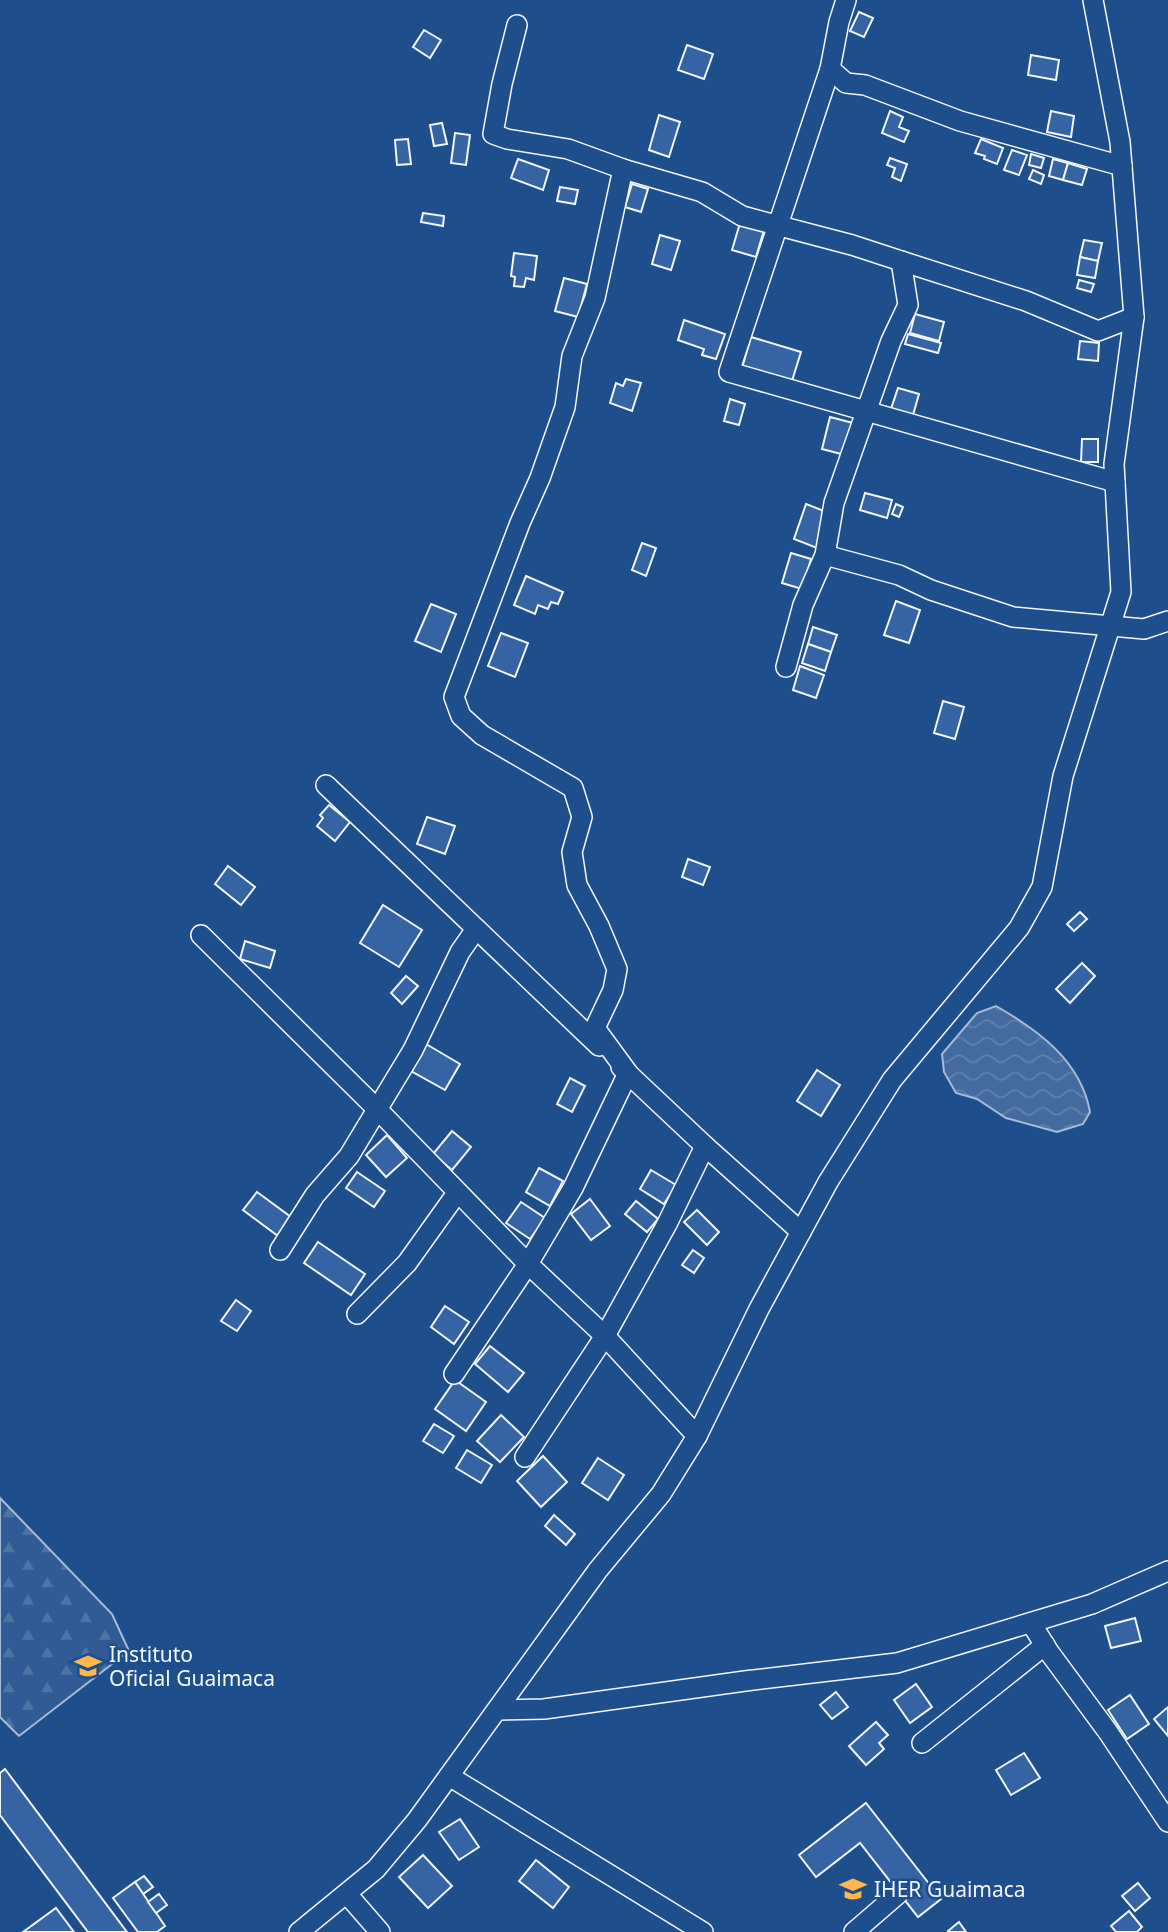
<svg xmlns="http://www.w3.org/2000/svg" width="1168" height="1932" viewBox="0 0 1168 1932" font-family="'Noto Sans',sans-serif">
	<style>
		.forest { fill: url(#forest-firs); stroke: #a8bbd7; stroke-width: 2 }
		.water { fill: url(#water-waves); stroke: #a8bbd7; stroke-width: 2 }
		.building { fill: #3563a3; stroke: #f2f6ff; stroke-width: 2 }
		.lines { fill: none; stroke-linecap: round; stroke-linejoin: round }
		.minor-casing { stroke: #f2f6ff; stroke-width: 22 }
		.minor { stroke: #1f4e8c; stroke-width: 19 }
		.labels { text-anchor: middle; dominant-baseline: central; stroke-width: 5; stroke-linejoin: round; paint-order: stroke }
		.poi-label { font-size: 21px; fill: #f2f6ff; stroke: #1f4e8c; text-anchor: start }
	</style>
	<defs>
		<pattern id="forest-firs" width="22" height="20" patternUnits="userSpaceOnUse" patternTransform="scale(1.75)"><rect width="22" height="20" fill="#305b95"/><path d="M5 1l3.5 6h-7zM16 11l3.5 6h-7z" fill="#4e73a5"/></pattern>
		<pattern id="water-waves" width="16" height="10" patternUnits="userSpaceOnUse" patternTransform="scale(1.75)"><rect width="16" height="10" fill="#446ba0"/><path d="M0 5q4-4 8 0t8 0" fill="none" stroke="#5f81ae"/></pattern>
	</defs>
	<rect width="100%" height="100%" fill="#1f4e8c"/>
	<polygon class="forest" points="0,1498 112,1614 129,1651 19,1736 0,1717"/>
	<path class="water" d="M996 1006C1038 1030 1081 1061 1090 1112L1083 1124 1057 1132 1006 1118 977 1099 956 1093 944 1072 942 1054 977 1013Z"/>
	<g class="building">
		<polygon points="859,12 873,18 864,37 850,31"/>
		<polygon points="424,30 441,40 430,58 413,47"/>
		<polygon points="687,45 713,54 704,79 678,70"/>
		<polygon points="1031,55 1059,60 1056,80 1028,75"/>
		<polygon points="890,111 903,117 899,127 909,131 904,142 882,133"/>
		<polygon points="1051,111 1074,116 1071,137 1047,132"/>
		<polygon points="659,115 680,122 669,157 649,150"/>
		<polygon points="442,123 447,144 434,146 430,125"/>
		<polygon points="455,133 470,135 466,165 451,163"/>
		<polygon points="408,139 411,164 397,165 395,140"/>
		<polygon points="981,139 1003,148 997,164 984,159 985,156 975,153"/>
		<polygon points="1012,150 1027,155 1019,175 1004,170"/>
		<polygon points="1031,154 1044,158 1041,168 1029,165"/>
		<polygon points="890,158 907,164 901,181 892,177 895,168 887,165"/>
		<polygon points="518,159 549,170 543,190 511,178"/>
		<polygon points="1053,159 1068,163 1063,180 1049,176"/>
		<polygon points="1068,163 1087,169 1082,185 1063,180"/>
		<polygon points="1033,170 1044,175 1041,184 1029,179"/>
		<polygon points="632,184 648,189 641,212 625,207"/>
		<polygon points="560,187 578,190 575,204 557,201"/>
		<polygon points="423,213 444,216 443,226 421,222"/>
		<polygon points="740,223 764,230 756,257 732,250"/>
		<polygon points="660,235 680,241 671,270 652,264"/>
		<polygon points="1084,240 1102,243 1098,261 1080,257"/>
		<polygon points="514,253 537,256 534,280 526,278 524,287 514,286 515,277 511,276"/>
		<polygon points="1080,257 1098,261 1095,278 1077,275"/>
		<polygon points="564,278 587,284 578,317 555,311"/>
		<polygon points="1079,280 1094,284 1091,292 1077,288"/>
		<polygon points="915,314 944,322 939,341 910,333"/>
		<polygon points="684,320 725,334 716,359 702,355 704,349 678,340"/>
		<polygon points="908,334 941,343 938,353 905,344"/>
		<polygon points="751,337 801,352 791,384 742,368"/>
		<polygon points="1080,341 1099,343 1098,361 1078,359"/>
		<polygon points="626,379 641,383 632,411 610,403 616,383 623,386"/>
		<polygon points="898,388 919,394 913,415 891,409"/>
		<polygon points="730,399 745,404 739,425 724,421"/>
		<polygon points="830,417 853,423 845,455 822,449"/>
		<polygon points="1082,439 1098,439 1098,462 1081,462"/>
		<polygon points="865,493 892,500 887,518 860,510"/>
		<polygon points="806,504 829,513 817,548 794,539"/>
		<polygon points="896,504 903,507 899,517 892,514"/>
		<polygon points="642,543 656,548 646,576 632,570"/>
		<polygon points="791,553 811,559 802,589 782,583"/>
		<polygon points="526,576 563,592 558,604 551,602 548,609 538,605 535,614 514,605"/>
		<polygon points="896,601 920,610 909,643 884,635"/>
		<polygon points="431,604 456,614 441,652 415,641"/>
		<polygon points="813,627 837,635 831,652 808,644"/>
		<polygon points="501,633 528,643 515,677 488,666"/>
		<polygon points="808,644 831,652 825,671 802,663"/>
		<polygon points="800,666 824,675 816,698 793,690"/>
		<polygon points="943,701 964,707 955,739 934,733"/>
		<polygon points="329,805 350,822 335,841 317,826 323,818 320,815"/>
		<polygon points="427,817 455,826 445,854 417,844"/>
		<polygon points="688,859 710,867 703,885 682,877"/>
		<polygon points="228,866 255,887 241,905 215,884"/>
		<polygon points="383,905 422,930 399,967 360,943"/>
		<polygon points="1080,912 1087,919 1074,931 1067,924"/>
		<polygon points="245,941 275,951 270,968 240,959"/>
		<polygon points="1082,963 1095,976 1070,1003 1056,989"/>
		<polygon points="406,976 418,986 402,1004 391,993"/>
		<polygon points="426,1044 460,1064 445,1090 411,1071"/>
		<polygon points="817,1070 840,1085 821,1116 797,1101"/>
		<polygon points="570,1078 585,1086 572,1112 557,1104"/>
		<polygon points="452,1131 471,1147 452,1170 433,1154"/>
		<polygon points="387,1135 407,1158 386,1177 366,1155"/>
		<polygon points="539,1168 563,1181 550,1206 526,1192"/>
		<polygon points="651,1170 676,1185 664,1204 640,1189"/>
		<polygon points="357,1172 385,1191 374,1207 346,1188"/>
		<polygon points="257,1192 291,1217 278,1236 243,1210"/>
		<polygon points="590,1199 610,1226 591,1240 571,1214"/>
		<polygon points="636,1201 658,1219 647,1232 625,1214"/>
		<polygon points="521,1202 545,1218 530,1239 506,1223"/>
		<polygon points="697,1210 719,1232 707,1245 684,1222"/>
		<polygon points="318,1242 365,1274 351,1295 304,1263"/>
		<polygon points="693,1250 704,1258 694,1273 682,1265"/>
		<polygon points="236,1300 251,1311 237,1331 221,1321"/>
		<polygon points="445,1306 469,1322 454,1344 431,1327"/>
		<polygon points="490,1346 524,1373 508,1392 475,1364"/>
		<polygon points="455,1380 486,1402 466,1431 435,1409"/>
		<polygon points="501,1415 524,1437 500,1462 477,1441"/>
		<polygon points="434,1424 454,1436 443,1453 423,1441"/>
		<polygon points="467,1450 492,1465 481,1483 456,1468"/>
		<polygon points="543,1456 567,1482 541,1507 517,1481"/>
		<polygon points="598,1458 624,1475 608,1500 582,1483"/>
		<polygon points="554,1515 575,1534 566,1545 545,1526"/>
		<polygon points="1135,1618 1141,1641 1111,1648 1105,1626"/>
		<polygon points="916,1684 932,1707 910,1723 894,1700"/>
		<polygon points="836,1692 848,1707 832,1719 820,1705"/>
		<polygon points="1130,1695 1149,1724 1127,1739 1108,1710"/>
		<polygon points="1168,1707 1168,1736 1154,1719"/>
		<polygon points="876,1722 888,1735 879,1743 884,1749 866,1765 849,1746"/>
		<polygon points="1024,1753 1040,1778 1011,1795 996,1770"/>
		<polygon points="5,1769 127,1932 88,1932 0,1815 0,1773"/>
		<polygon points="866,1803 941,1899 918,1917 860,1843 816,1877 799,1855"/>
		<polygon points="460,1819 479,1847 459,1860 439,1832"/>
		<polygon points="423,1855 452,1886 428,1908 399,1877"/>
		<polygon points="536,1860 569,1887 553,1908 519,1881"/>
		<polygon points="144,1876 153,1887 143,1894 135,1882"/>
		<polygon points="135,1882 165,1926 157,1932 138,1932 113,1898"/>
		<polygon points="1138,1883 1150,1898 1135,1911 1122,1896"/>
		<polygon points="159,1894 167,1905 156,1913 148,1902"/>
		<polygon points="56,1908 74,1932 23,1932"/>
		<polygon points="1129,1911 1142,1927 1137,1932 1116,1932 1111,1926"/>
		<polygon points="959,1922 966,1932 949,1932 948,1931"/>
	</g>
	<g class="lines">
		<g class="minor-casing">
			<g id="minor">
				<polyline points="846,0 839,22 830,69 729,372 1115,482"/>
				<polyline points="830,69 846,83 865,85 960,121 1122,166"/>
				<polyline points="623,169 702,192 742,216 852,245 901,261 908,305 891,341 834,503 825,555 803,605 786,667"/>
				<polyline points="901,261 1026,301 1098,331 1134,317"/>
				<polyline points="825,555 899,575 931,590 1013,617 1144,629 1168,621"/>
				<polyline points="326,785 599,1046"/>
				<polyline points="201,935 377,1109 528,1264 605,1336 697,1436"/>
				<polyline points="705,1146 801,1232"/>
				<polyline points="280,1250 315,1195 349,1156 413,1050 460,952 476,929"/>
				<polyline points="357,1314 407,1263 457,1193"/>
				<polyline points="454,1374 528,1264 573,1188 628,1073 595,1028 613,990 617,969 599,926 577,885 572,852 582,817 573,788 482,735 461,716 454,697 520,523 540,478 565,407 572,356 595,298 623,169 568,149 507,139 493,134 502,84 517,25"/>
				<polyline points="525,1457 605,1336 667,1224 705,1146 621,1067"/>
				<polyline points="1031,1623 1049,1652 1108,1732 1168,1822"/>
				<polyline points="497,1710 544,1709 745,1681 897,1663 1092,1604 1168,1571"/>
				<polyline points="922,1743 1045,1645"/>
				<polyline points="449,1776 703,1932"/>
				<polyline points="347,1894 380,1932"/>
				<polyline points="299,1932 376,1869 417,1820 598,1570 661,1494 697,1436 759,1309 828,1182 892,1080 1019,928 1042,887 1063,776 1121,592 1114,464 1134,317 1120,142 1093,0"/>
				<polyline points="854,1932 898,1894"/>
			</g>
		</g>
		<use href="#minor" class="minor"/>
	</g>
	<defs>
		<g id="school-bare" transform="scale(2.1)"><path d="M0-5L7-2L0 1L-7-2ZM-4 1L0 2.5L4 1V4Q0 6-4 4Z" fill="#ffb74d" stroke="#1f4e8c" stroke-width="2.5" paint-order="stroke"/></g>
	</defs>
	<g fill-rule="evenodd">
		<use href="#school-bare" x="88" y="1666"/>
		<use href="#school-bare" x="853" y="1889"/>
	</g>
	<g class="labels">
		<g class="poi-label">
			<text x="109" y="1654">Instituto<tspan x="109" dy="24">Oficial Guaimaca</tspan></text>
			<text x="874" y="1889">IHER Guaimaca</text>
		</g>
	</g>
</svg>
